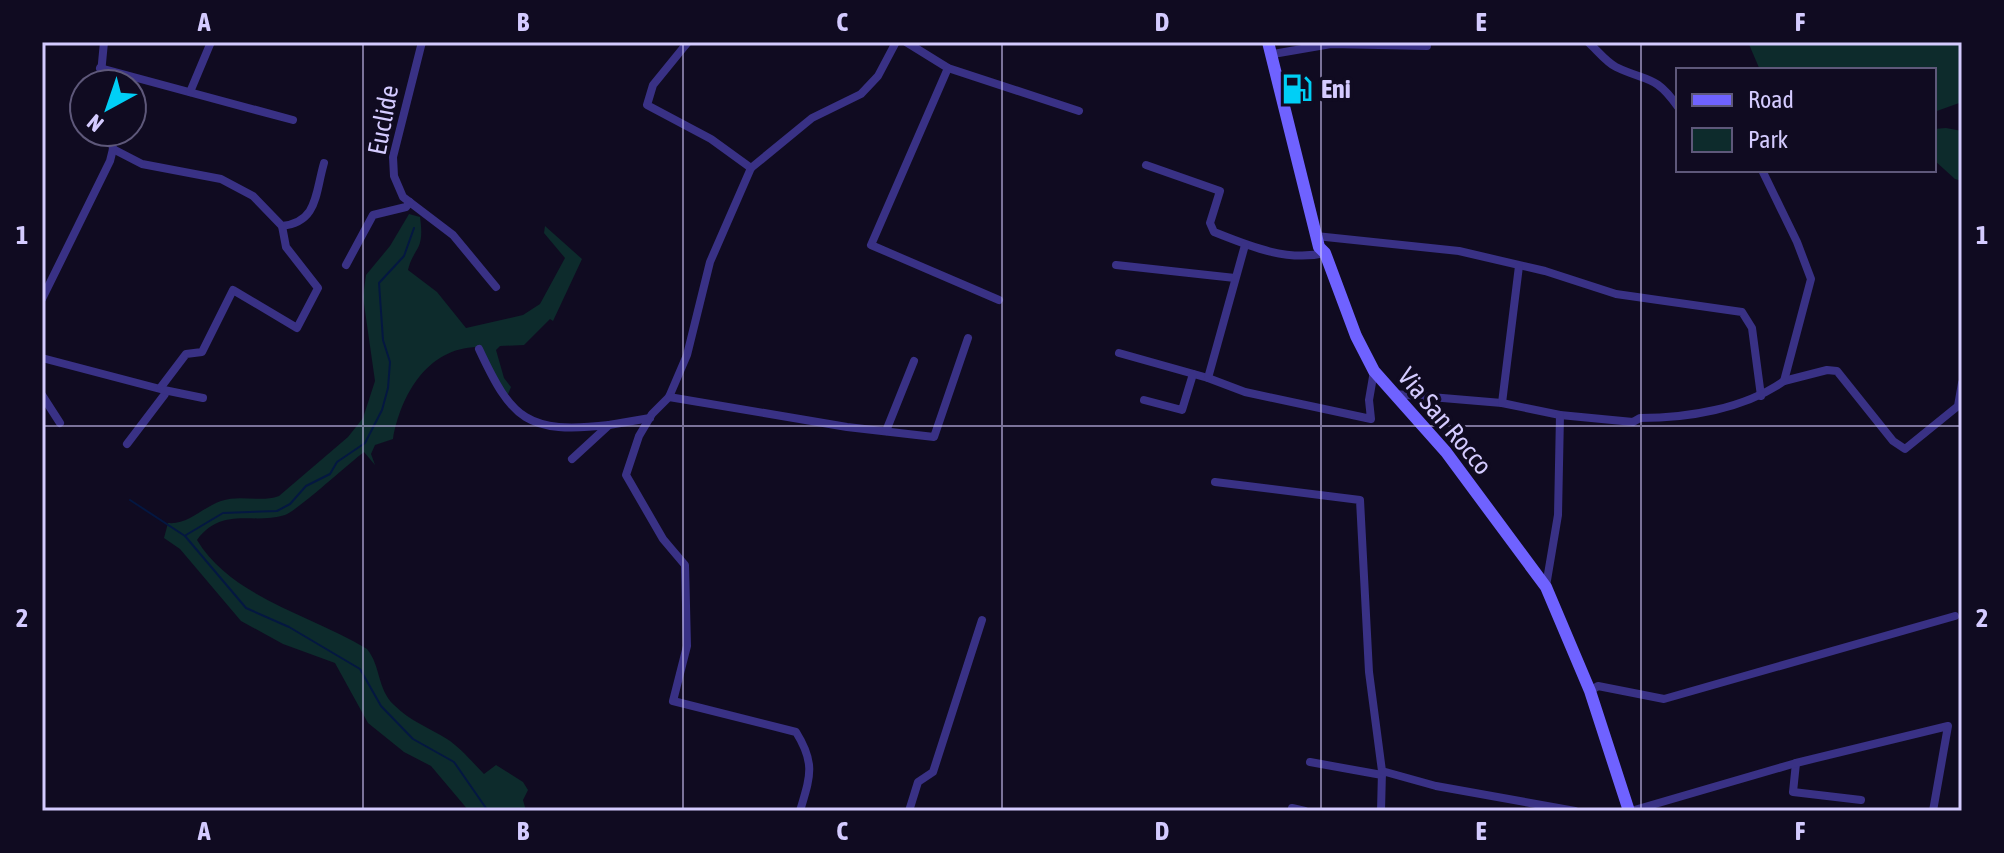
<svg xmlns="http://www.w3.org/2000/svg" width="2004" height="853" viewBox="0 0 2004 853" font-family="'Asap Condensed',sans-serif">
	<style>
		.green { fill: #0d2b2c }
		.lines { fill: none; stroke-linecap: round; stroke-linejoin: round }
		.stream { stroke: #041741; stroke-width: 2 }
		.street { stroke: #393185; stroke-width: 8 }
		.secondary { stroke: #6f62ff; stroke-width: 12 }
		.grid { fill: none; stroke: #d4cbff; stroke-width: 2; stroke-opacity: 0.55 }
		.labels { text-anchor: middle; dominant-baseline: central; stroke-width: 7; stroke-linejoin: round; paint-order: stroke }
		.poi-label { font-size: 26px; font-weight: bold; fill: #d4cbff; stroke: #100b21; text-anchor: start }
		.street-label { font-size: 26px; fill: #d4cbff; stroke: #100b21 }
		.neatline { fill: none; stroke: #d4cbff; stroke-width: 3 }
		.grid-label { font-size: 26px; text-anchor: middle; font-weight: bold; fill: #d4cbff }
	</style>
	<rect width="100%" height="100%" fill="#100b21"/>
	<g class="green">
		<polygon points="1748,42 1962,42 1962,102 1934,112 1934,70 1760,70"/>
		<polygon points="1946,128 1962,131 1962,181 1955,179 1934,160 1934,129"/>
		<path d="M409 214 420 217C425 252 414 246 408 270L437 292 466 328 523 315 540 304 565 258 544 233 545 226 582 259 553 321 550 319 524 345 500 346 496 350 504 378 511 387 506 399 477 347C428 348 401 394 393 439L375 445 371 454 375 465 364 452C348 464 298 510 285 515 254 525 222 506 197 540 232 598 312 615 367 649 381 666 377 689 394 705 410 721 428 727 447 739 461 748 472 762 484 774L496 765 523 782 528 790 523 800 526 811H469L431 766 404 752 368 723 335 663 283 644 241 621 180 549 164 538 168 523C188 525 203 507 221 501 241 494 260 503 279 496L348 437 363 418 375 381 363 297 366 275 390 246Z"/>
	</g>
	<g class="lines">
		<g class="stream">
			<polyline points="130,500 185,536 246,608 289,627 360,669 381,706 413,739 454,762 488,811"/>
			<polyline points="186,535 223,513 277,511 290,504 306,486 330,474 337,462 365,443 382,410 388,388 390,362 383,340 379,283 404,256 414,228"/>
		</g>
		<g class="street">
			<polyline points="422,42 393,157 394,176 403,197 453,235 496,287"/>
			<path d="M688 42 653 85 647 105 711 139 751 168 710 262 687 355 669 397 652 414 639 436 626 475 663 539 685 565 687 646 673 701 796 732C816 764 810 777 800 811"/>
			<polyline points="906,42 948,68 1079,111"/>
			<path d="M1588 42C1597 50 1606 62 1616 67 1647 82 1655 74 1678 107"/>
			<polyline points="1273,54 1331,44 1427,46"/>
			<polyline points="100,68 293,120"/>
			<polyline points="948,68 871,245 999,300"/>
			<polyline points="100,84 104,42"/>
			<polyline points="190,92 211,42"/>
			<path d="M113 149 142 164 221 179 253 196 282 226C318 222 315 194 324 163"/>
			<path d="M1146 165 1220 191 1210 223 1214 232C1249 246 1287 262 1325 253"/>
			<polyline points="751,168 812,118 861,94 878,76 896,42"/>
			<polyline points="1316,236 1459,251 1545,271 1616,294 1742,312 1752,328 1761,396"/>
			<polyline points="346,265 373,215 406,207 410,202"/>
			<polyline points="1116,265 1235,278"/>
			<polyline points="42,299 110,161 113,149 110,132"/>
			<path d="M479 349C512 420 527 434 609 425"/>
			<polyline points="1119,353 1208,378 1245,392 1371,419 1369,400 1374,371"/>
			<polyline points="42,358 164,390 165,394 127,444"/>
			<polyline points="1208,378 1245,245"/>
			<polyline points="1784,381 1827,370 1837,371 1893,441 1905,449 1958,406 1962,383"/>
			<polyline points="161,387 186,354 202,352 233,290 297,328 318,288 286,247 282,226"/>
			<polyline points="164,390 203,398"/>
			<path d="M1395 394 1502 403 1560 415 1633 422 1640 418C1688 418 1744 409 1784 381L1811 279 1797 242 1762 170"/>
			<polyline points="42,395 60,423"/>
			<polyline points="669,397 847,427 934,437 968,338"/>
			<polyline points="1144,400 1182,410 1193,374"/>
			<polyline points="1502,403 1519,266"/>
			<polyline points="886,431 914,361"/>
			<polyline points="572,459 609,425 650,418"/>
			<polyline points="1215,482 1360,500 1369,672 1382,771 1381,811"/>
			<polyline points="1546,586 1558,515 1560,415"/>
			<polyline points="1590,691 1598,686 1664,699 1955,616"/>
			<polyline points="1310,762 1382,775"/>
			<polyline points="1796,763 1793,792 1861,800"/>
			<polyline points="1382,771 1436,786 1575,811"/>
			<polyline points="1292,808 1305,811"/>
			<polyline points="909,811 918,782 933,772 982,620"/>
			<polyline points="1631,811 1796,763 1948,726 1933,811"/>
		</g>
		<polyline class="secondary" points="1268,42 1319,247 1325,253 1356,336 1374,371 1446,452 1546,587 1590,691 1629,811"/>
	</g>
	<path class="grid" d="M363 42V811M683 42V811M1002 42V811M1321 42V811M1641 42V811M42 426H1962"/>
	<defs>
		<g id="fuel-bare" transform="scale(2.4)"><path d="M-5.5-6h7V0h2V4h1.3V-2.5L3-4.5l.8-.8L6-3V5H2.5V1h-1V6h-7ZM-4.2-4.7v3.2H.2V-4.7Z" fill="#00cff6" stroke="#100b21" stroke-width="2.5" paint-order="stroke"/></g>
	</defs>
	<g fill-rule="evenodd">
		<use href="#fuel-bare" x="1297" y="89"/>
	</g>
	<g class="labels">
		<g class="poi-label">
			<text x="1321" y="89">Eni</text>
		</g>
		<g class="street-label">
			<text transform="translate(383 120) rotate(-79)">Euclide</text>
			<text transform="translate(1445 421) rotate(50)">Via San Rocco</text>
		</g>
	</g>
	<rect width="2004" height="853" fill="none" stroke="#100b21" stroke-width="88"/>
	<rect x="1676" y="68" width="260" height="104" fill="#100b21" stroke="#5e587a" stroke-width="2"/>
	<rect x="1692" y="94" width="40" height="12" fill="#6f62ff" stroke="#5e587a" stroke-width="2"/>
	<text x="1748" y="108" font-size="24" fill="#d4cbff">Road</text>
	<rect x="1692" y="128" width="40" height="24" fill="#0d2b2c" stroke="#5e587a" stroke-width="2"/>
	<text x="1748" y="148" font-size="24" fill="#d4cbff">Park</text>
	<g transform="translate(108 108) rotate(220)"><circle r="38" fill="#100b21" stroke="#5e587a" stroke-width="2"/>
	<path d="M0-6L14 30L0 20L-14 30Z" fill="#00cff6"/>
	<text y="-12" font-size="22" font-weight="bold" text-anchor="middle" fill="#d4cbff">N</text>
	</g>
	<rect x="44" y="44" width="1916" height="765" class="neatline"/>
	<g class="grid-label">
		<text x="204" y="31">A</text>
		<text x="523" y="31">B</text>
		<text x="842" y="31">C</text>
		<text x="1162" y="31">D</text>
		<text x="1481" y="31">E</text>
		<text x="1800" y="31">F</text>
		<text x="22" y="244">1</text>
		<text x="1982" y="244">1</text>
		<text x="22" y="627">2</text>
		<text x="1982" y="627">2</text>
		<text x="204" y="840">A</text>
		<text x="523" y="840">B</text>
		<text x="842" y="840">C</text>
		<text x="1162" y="840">D</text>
		<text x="1481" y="840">E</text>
		<text x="1800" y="840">F</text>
	</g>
</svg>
